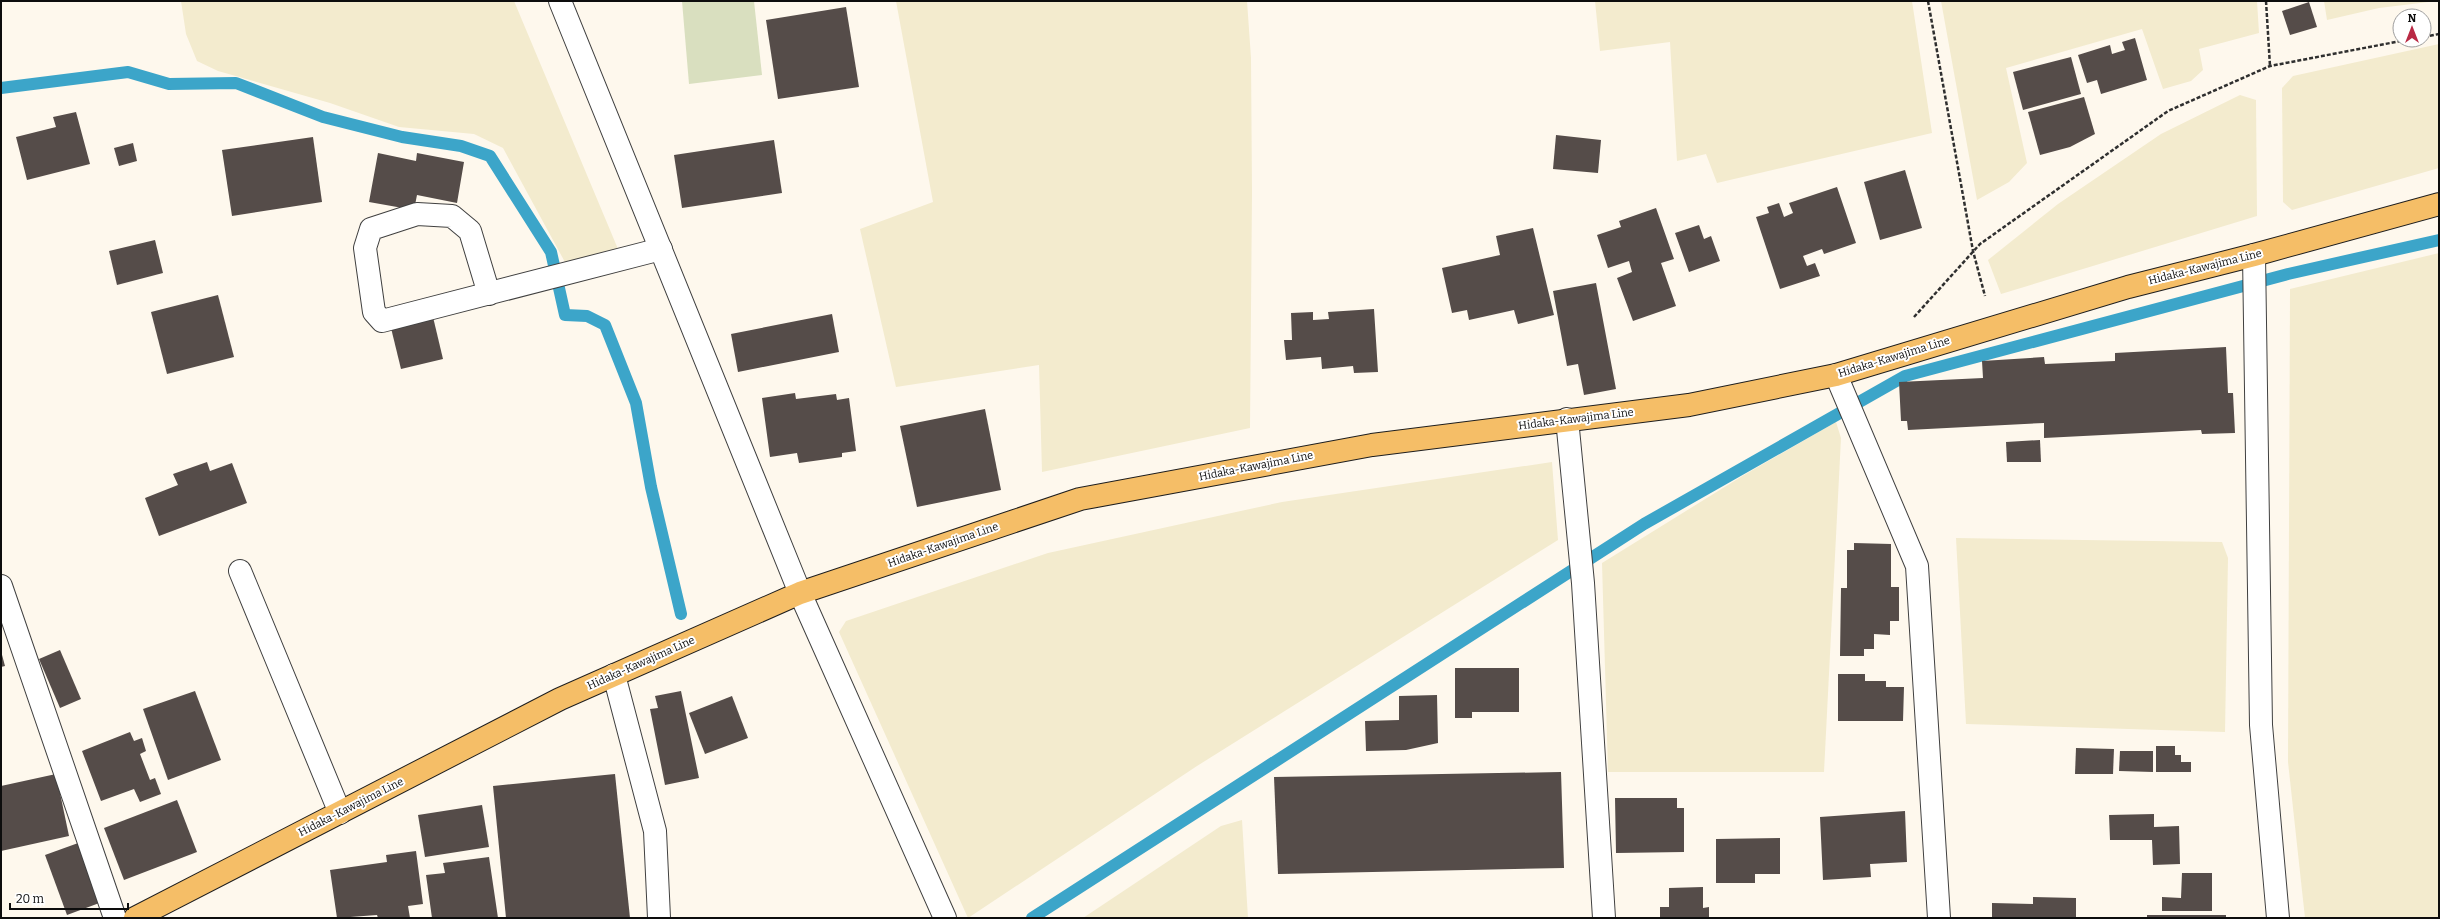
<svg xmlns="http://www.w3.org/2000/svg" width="2440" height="919" viewBox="0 0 2440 919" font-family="Bitter,serif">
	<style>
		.farmland { fill: #f3ebce }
		.cemetery { fill: #d9dfbf }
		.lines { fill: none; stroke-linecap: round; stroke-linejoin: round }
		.stream { stroke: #3ca5c9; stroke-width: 12 }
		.building { fill: #554c49 }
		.minor-casing { stroke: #404040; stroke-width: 24 }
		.major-casing { stroke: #1e1e1e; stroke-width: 24 }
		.path { stroke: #2f2f2f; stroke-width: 2.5; stroke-dasharray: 4 2; stroke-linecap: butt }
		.minor { stroke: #fff; stroke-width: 22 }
		.major { stroke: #f5be67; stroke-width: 22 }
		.labels { text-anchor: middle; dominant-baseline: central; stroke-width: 4; stroke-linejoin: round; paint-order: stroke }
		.street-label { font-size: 11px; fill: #0d0d0d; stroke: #fff }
	</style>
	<rect width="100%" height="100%" fill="#fef8ed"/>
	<g class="farmland">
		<polygon points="181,1 514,1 618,249 566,264 503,148 474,134 399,127 330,103 218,71 197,61 186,34"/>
		<polygon points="896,1 1247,1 1251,58 1252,193 1250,428 1042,472 1039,365 896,387 860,229 933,202"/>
		<polygon points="1595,1 1912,1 1932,133 1717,183 1706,154 1677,161 1670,42 1600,51"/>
		<polygon points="1941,1 2257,1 2259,33 2199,49 2203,70 2191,81 2163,89 2142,29 2006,68 2027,163 2009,182 1977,200"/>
		<polygon points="2324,1 2437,1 2379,8 2327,20"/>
		<polygon points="2439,44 2439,168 2292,210 2283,202 2282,88 2293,76"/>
		<polygon points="2240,95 2256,100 2257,216 2001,294 1988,260 2058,204 2161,134"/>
		<polygon points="2439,253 2439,918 2305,918 2288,762 2290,289"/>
		<polygon points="1836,422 1841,438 1824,772 1608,772 1602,563 1744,475"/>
		<polygon points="1552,462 1558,540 1197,766 968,918 839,632 846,621 1048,553 1282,502"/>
		<polygon points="1956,538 2222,542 2228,558 2225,732 1966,724"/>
		<polygon points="1242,820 1248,918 1083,918 1221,826"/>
	</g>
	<polygon class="cemetery" points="682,1 754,1 762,75 689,84"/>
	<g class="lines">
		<g class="stream">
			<polyline points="1,88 128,72 169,84 236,83 323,117 402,137 461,146 490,156 551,252 565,315 587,316 605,325 636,403 651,487 681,614"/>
			<polyline points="1032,918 1644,524 1905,376 2288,274 2439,240"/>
		</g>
	</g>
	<g class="building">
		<polygon points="2309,2 2317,27 2290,35 2282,11"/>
		<polygon points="846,7 859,87 778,99 766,20"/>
		<polygon points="2135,38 2147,80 2101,94 2097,80 2087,83 2078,55 2110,45 2112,54 2125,50 2122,42"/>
		<polygon points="2071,57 2081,94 2023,110 2013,72"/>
		<polygon points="2084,97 2095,134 2070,147 2040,155 2028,112"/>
		<polygon points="76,112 90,164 27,180 16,137 56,127 53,117"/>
		<polygon points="1556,135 1601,140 1598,173 1553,169"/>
		<polygon points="313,137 322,202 232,216 222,150"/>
		<polygon points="774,140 782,193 682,208 674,155"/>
		<polygon points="133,143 137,161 119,166 114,148"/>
		<polygon points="378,153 416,161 417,153 464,162 457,203 417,195 414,210 369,202"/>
		<polygon points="1905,170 1922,228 1880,240 1864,182"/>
		<polygon points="1837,187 1856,243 1824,254 1822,249 1803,256 1807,266 1815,263 1820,276 1780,289 1756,217 1769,213 1767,207 1779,203 1784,217 1793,213 1789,203"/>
		<polygon points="1656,208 1674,259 1661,263 1676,306 1633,321 1617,278 1632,272 1629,261 1608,268 1597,235 1621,227 1619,221"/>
		<polygon points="1699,225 1704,239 1711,236 1720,261 1689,272 1675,233"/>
		<polygon points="1533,228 1554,315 1518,324 1514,310 1469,320 1467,310 1452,313 1442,268 1500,255 1496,236"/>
		<polygon points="155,240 163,273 117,285 109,251"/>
		<polygon points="1596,283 1616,389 1584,395 1578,364 1567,366 1553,291"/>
		<polygon points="218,295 234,357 167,374 151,312"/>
		<polygon points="1374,309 1378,372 1354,373 1353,366 1322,369 1321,357 1286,360 1284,340 1292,340 1291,313 1313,312 1313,320 1329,319 1328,312"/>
		<polygon points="832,314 839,352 738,372 731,334"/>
		<polygon points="433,317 443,359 401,369 391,328"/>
		<polygon points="2226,347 2228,393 2233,393 2235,433 2202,434 2201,430 2044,438 2044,423 1908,430 1907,421 1901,421 1899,382 1983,378 1982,361 2044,357 2045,364 2115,361 2115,353"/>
		<polygon points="795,393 796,399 836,394 837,400 849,398 856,451 842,453 842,457 799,463 797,453 770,457 762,398"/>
		<polygon points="985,409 1001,490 917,507 900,426"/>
		<polygon points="2040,440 2041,462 2007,462 2006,442"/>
		<polygon points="207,462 210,471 232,463 247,503 159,536 145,498 178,485 173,474"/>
		<polygon points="1854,543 1891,544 1891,587 1899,587 1899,621 1890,621 1890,635 1874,634 1874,649 1864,649 1864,656 1840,656 1841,588 1847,588 1847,550 1854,550"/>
		<polygon points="60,650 81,699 60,708 39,659"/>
		<polygon points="1,651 5,666 1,667"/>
		<polygon points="1455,668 1519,668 1519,712 1472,712 1472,718 1455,718"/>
		<polygon points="1838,674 1865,674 1865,681 1886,681 1886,687 1904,687 1903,721 1838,721"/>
		<polygon points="195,691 221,760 168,780 143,709"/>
		<polygon points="681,691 699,778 665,785 650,709 658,708 655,696"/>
		<polygon points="1437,695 1438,743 1406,750 1366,751 1365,721 1399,720 1399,696"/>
		<polygon points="732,696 748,738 705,754 689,713"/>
		<polygon points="130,732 134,741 142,738 146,751 140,754 150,780 155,778 161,794 140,802 134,789 101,801 82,751"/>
		<polygon points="2156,746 2175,746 2175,755 2181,755 2181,762 2191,762 2191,772 2156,772"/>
		<polygon points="2076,748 2114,749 2113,774 2075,774"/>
		<polygon points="2120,751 2153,751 2153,772 2119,771"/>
		<polygon points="1561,772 1564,868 1278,874 1274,777"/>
		<polygon points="56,774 69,836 1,851 1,786"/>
		<polygon points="615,774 630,918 506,918 493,786"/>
		<polygon points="1615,798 1677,798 1677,808 1684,808 1684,852 1616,853"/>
		<polygon points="177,800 197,852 124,880 104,828"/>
		<polygon points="482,805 489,847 425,857 418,815"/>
		<polygon points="1905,811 1907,862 1870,864 1871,877 1823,880 1820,817"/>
		<polygon points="2154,814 2154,827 2179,826 2180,864 2153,865 2152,840 2110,840 2109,815"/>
		<polygon points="1780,838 1780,874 1755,874 1755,883 1716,883 1716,839"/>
		<polygon points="81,842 102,902 67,915 45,855"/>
		<polygon points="416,851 423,904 408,906 410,918 378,918 377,915 337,918 330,870 387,862 386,855"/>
		<polygon points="489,857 498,918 432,918 426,875 445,873 443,863"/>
		<polygon points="2182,873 2212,873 2212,911 2162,911 2162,897 2181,898"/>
		<polygon points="1703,887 1703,908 1709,907 1709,918 1660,918 1660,907 1669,907 1669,888"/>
		<polygon points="2033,897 2076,898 2076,918 1992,918 1992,903 2033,904"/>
		<rect x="2147" y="915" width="79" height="3"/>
	</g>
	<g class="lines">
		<g class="minor-casing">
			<g id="minor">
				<polyline points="560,1 800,593 945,918"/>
				<polyline points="2254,255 2261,725 2278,918"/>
				<polyline points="489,294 470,231 452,216 417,214 371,229 365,248 374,312 382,321 661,249"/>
				<polyline points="1836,375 1917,566 1939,918"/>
				<polyline points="1567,419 1583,583 1604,918"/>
				<polyline points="240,571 340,813"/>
				<polyline points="1,586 115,918"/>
				<polyline points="614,675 655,831 659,918"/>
			</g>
		</g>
		<g class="major-casing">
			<polyline id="major" points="135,918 560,699 800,593 1080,499 1372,445 1689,405 1836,375 2128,287 2254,255 2439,204"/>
		</g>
		<g class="path">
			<polyline points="1928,1 1973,251 1985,296"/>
			<polyline points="2266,1 2270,66"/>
			<polyline points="2424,37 2439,34"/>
			<polyline points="1914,317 1980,244 2168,111 2270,66 2406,40"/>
		</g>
		<use href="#minor" class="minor"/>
		<use href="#major" class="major"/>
	</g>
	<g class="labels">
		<g class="street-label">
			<text transform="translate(2205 267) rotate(-14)">Hidaka-Kawajima Line</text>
			<text transform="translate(1894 357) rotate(-17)">Hidaka-Kawajima Line</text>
			<text transform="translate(1576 419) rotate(-7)">Hidaka-Kawajima Line</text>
			<text transform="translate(1256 466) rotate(-11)">Hidaka-Kawajima Line</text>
			<text transform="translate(943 545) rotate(-19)">Hidaka-Kawajima Line</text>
			<text transform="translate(641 663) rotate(-24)">Hidaka-Kawajima Line</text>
			<text transform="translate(351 807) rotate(-27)">Hidaka-Kawajima Line</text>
		</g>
	</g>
	<rect width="2440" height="919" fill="none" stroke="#0d0d0d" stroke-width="4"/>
	<g transform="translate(2412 28)"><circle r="19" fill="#ffffff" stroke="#9e9e9e"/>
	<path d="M0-3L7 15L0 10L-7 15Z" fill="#b92944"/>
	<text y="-6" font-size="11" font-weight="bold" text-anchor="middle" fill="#0d0d0d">N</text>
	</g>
	<path d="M10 903v6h118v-6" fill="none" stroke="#0d0d0d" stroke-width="2"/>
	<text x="16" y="903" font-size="12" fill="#0d0d0d" stroke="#ffffff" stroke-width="3" paint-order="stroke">20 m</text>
</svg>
